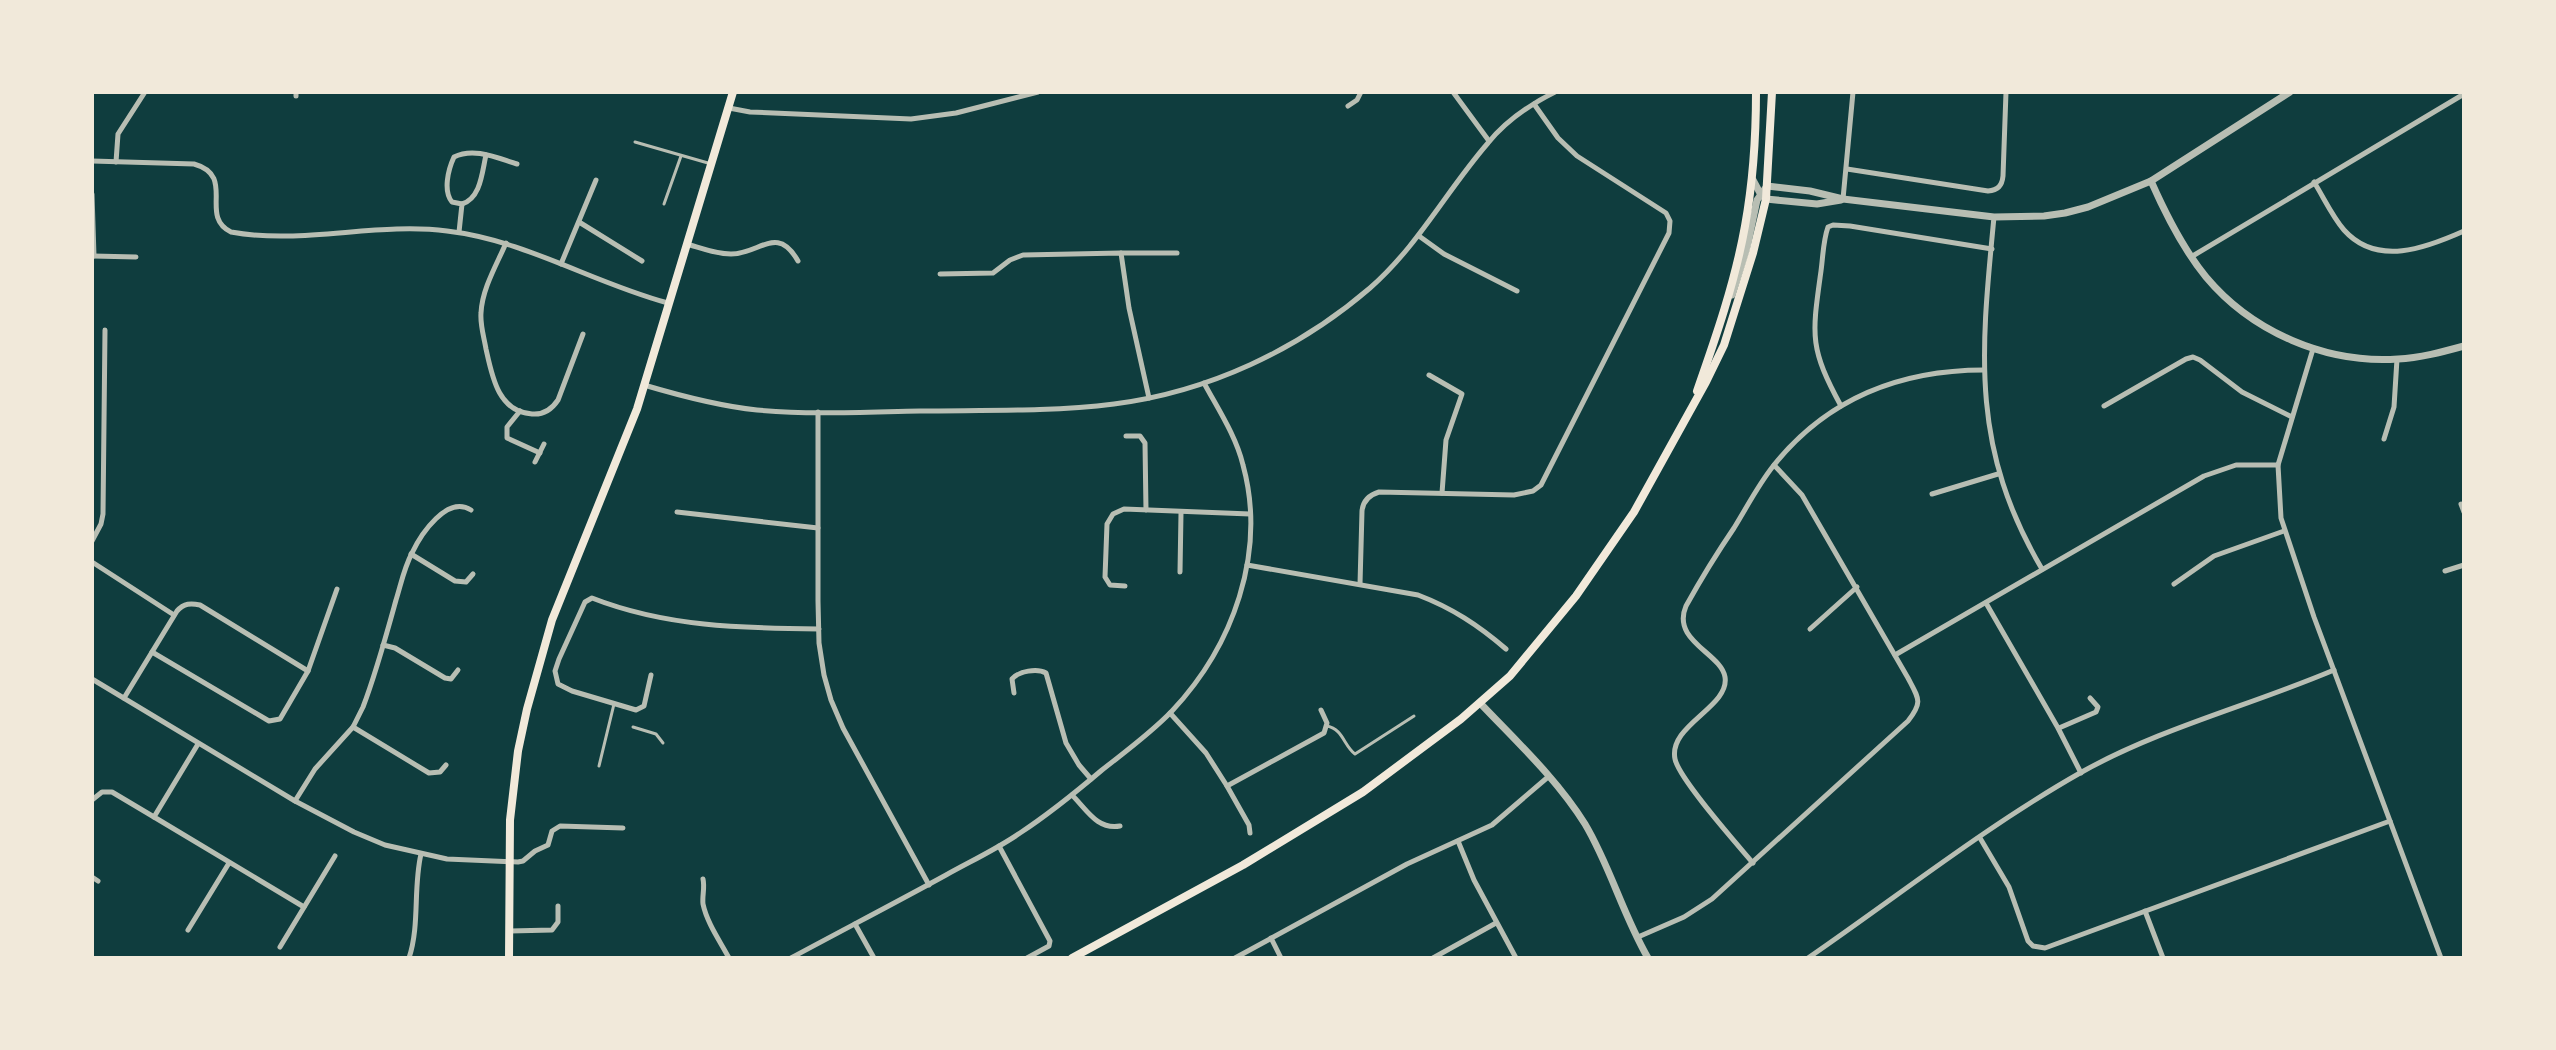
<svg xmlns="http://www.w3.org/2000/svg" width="2556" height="1050" viewBox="0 0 2556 1050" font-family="'Libre Baskerville',serif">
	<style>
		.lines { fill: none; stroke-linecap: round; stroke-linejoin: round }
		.service { stroke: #b8beb3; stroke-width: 3 }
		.minor { stroke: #b8beb3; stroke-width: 5 }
		.tertiary { stroke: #b8beb3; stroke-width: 7 }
		.primary { stroke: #f1e9da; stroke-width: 8 }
	</style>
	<rect width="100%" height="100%" fill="#0f3d3e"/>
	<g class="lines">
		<g class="service">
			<polyline points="635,142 708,163"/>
			<polyline points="664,204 681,156"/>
			<path d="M1327 726C1343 729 1344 746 1355 754L1414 716"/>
			<polyline points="633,727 656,734 663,743"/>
			<polyline points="599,766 614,704"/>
		</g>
		<g class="minor">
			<polyline points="1453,92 1489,141"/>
			<polyline points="296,96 296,92"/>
			<polyline points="1348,106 1357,100 1361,92"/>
			<polyline points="729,108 750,112 911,119 956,113 1038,92"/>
			<path d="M92 161 194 164C237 176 198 216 231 232 302 245 376 222 447 231 525 240 593 283 668 303"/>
			<polyline points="116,162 118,134 145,92"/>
			<path d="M1847 169 1988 191C1998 190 2002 186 2003 176L2006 92"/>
			<path d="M2314 182C2324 198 2332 216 2344 230 2377 267 2426 248 2464 231"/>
			<polyline points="92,194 94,256"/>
			<polyline points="1843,199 1853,92"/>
			<path d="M462 204C481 198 482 172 486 155"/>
			<path d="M1994 217C1981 352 1970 447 2042 569"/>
			<polyline points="579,222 642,261"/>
			<path d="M459 232 462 204 452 202C443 191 448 170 454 157 474 147 497 158 517 164"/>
			<polyline points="1419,236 1444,254 1517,291"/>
			<path d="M506 243C497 264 482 289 481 313 480 325 484 337 486 349 492 376 498 412 532 414 543 415 552 409 558 400L583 334"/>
			<path d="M687 244C701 248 716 254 731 254 760 254 777 224 798 261"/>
			<polyline points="1121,253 1177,253"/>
			<polyline points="93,256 136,257"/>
			<polyline points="2191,257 2464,94"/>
			<polyline points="561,264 596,180"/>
			<polyline points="940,274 993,273 1010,260 1023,255 1121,253 1129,308 1149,398"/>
			<polyline points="2313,349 2278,465 2281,518 2314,617 2441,958"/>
			<polyline points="1429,375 1462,394 1446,440 1442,493"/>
			<path d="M644 385C681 396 718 406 757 410 811 415 866 412 920 411 984 410 1050 412 1114 404 1208 392 1298 350 1370 288 1418 246 1447 190 1488 143 1505 122 1531 104 1555 92"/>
			<path d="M1841 406C1809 347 1812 336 1821 271 1823 257 1823 241 1828 227L1833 225 1850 226 1992 249"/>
			<polyline points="2104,406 2186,359 2193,357 2200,360 2242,392 2292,417"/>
			<polyline points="520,411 507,427 507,438 540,453"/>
			<polyline points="818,412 818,601 819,643 824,675 831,700 843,728 929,885"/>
			<polyline points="1126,436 1140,436 1145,443 1146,510"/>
			<polyline points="2384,439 2394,407 2397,359"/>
			<polyline points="535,462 544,444"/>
			<polyline points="1932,494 1998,474"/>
			<polyline points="2461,504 2464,512"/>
			<polyline points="677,512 818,528"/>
			<polyline points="92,541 101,524 103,514 105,330"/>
			<polyline points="411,554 455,581 466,582 473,574"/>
			<polyline points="92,562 174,615"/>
			<path d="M1247 565 1418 595C1452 608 1478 625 1506 649"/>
			<polyline points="2445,571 2464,565"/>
			<polyline points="1180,572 1181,513"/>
			<path d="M1360 584 1362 511C1363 501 1369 495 1379 492L1514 495 1533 491 1541 485 1669 233 1670 221 1666 213 1577 156 1558 138 1534 104"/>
			<polyline points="2174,584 2214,556 2284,531"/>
			<polyline points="1125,586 1110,585 1105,577 1107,524 1113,514 1124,509 1250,514"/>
			<polyline points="1986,603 2058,728 2081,773"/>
			<polyline points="1810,629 1857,587"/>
			<polyline points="383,645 395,648 445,678 451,679 458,670"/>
			<polyline points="152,652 269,721 280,719 308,671 337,589"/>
			<polyline points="1895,655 2204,476 2236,465 2278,465"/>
			<path d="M651 675 644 706 636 710 572 691 558 684 555 671 559 659 585 602 592 598C666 627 741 628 819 629"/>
			<polyline points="92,679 295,801 354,832 385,845 447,859 518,862 523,861 535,851 548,845 552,831 560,826 623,828"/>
			<path d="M1014 693 1012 679C1019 671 1037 668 1046 673L1066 743 1079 765 1091 779"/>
			<path d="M124 698 177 611C184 603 191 603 200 605L308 671"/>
			<polyline points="1170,713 1206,753 1227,786 1324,733 1327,723 1321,710"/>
			<polyline points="353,727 429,773 440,772 446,765"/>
			<polyline points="2059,728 2096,712 2098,707 2090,698"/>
			<polyline points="198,744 154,817 304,907"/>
			<polyline points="1227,786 1249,825 1250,833"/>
			<path d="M1072 795C1087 810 1097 830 1120 826"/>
			<polyline points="92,800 102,792 112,792 154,817"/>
			<path d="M295 801 315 769 353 727 363 707C376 673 386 636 396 600 401 584 404 568 412 553 421 534 447 495 471 510"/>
			<polyline points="1980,838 2009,887 2028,941 2033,946 2045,948 2390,821"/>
			<polyline points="1458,841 1474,880 1516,958"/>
			<polyline points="999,846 1050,941 1049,946 1027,958"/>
			<path d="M1753 863C1737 844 1679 779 1675 759 1668 725 1730 707 1725 677 1721 653 1671 641 1686 606 1701 579 1717 553 1734 528 1747 507 1758 485 1774 465 1827 399 1900 370 1984 370"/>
			<polyline points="92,877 98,881"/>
			<path d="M703 879C705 888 702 896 703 904 707 923 720 941 729 958"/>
			<polyline points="2145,911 2163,958"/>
			<polyline points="855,924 874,958"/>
			<polyline points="188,930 229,863"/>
			<polyline points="510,931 552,930 558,922 558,906"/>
			<path d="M1638 937 1684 917 1712 899 1908 721C1923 702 1919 699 1908 678L1802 495 1774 465"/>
			<polyline points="1271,938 1281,958"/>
			<polyline points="280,947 335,856"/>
			<path d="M409 958C420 925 413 888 421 854"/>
			<path d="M791 958C843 930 895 903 946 875 971 861 997 849 1020 833 1049 814 1076 792 1102 770 1126 751 1151 733 1172 711 1233 646 1267 553 1243 465 1236 436 1218 409 1204 383"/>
			<polyline points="1235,958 1407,864 1492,825 1548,777"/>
			<polyline points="1433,958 1496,923"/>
			<path d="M1808 958C1898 896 1985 827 2080 773 2160 728 2249 706 2334 670"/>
		</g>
		<g class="tertiary">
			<polyline points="1753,180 1760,193 1766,199 1817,204 1841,200"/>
			<path d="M2151 181C2166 215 2183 249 2206 277 2252 332 2326 364 2398 359 2420 358 2442 352 2464 346"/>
			<polyline points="1732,295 1746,252 1757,200 1767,186 1810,191 1843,199 1994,217 2044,216 2065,213 2088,207 2151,181 2290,92"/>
			<path d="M1480 703C1516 741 1557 779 1585 824 1610 866 1623 915 1648 958"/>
		</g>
		<g class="primary">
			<path d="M1697 391C1716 337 1735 282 1745 226 1753 182 1756 137 1756 92"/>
			<polyline points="509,958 510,820 518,751 527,709 552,620 637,409 733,92"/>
			<polyline points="1072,958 1243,865 1363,792 1461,719 1510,676 1576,596 1634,512 1706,382 1724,345 1753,253 1766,199 1772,92"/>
		</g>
	</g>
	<rect width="2556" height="1050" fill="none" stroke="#f1e9da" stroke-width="188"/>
</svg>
